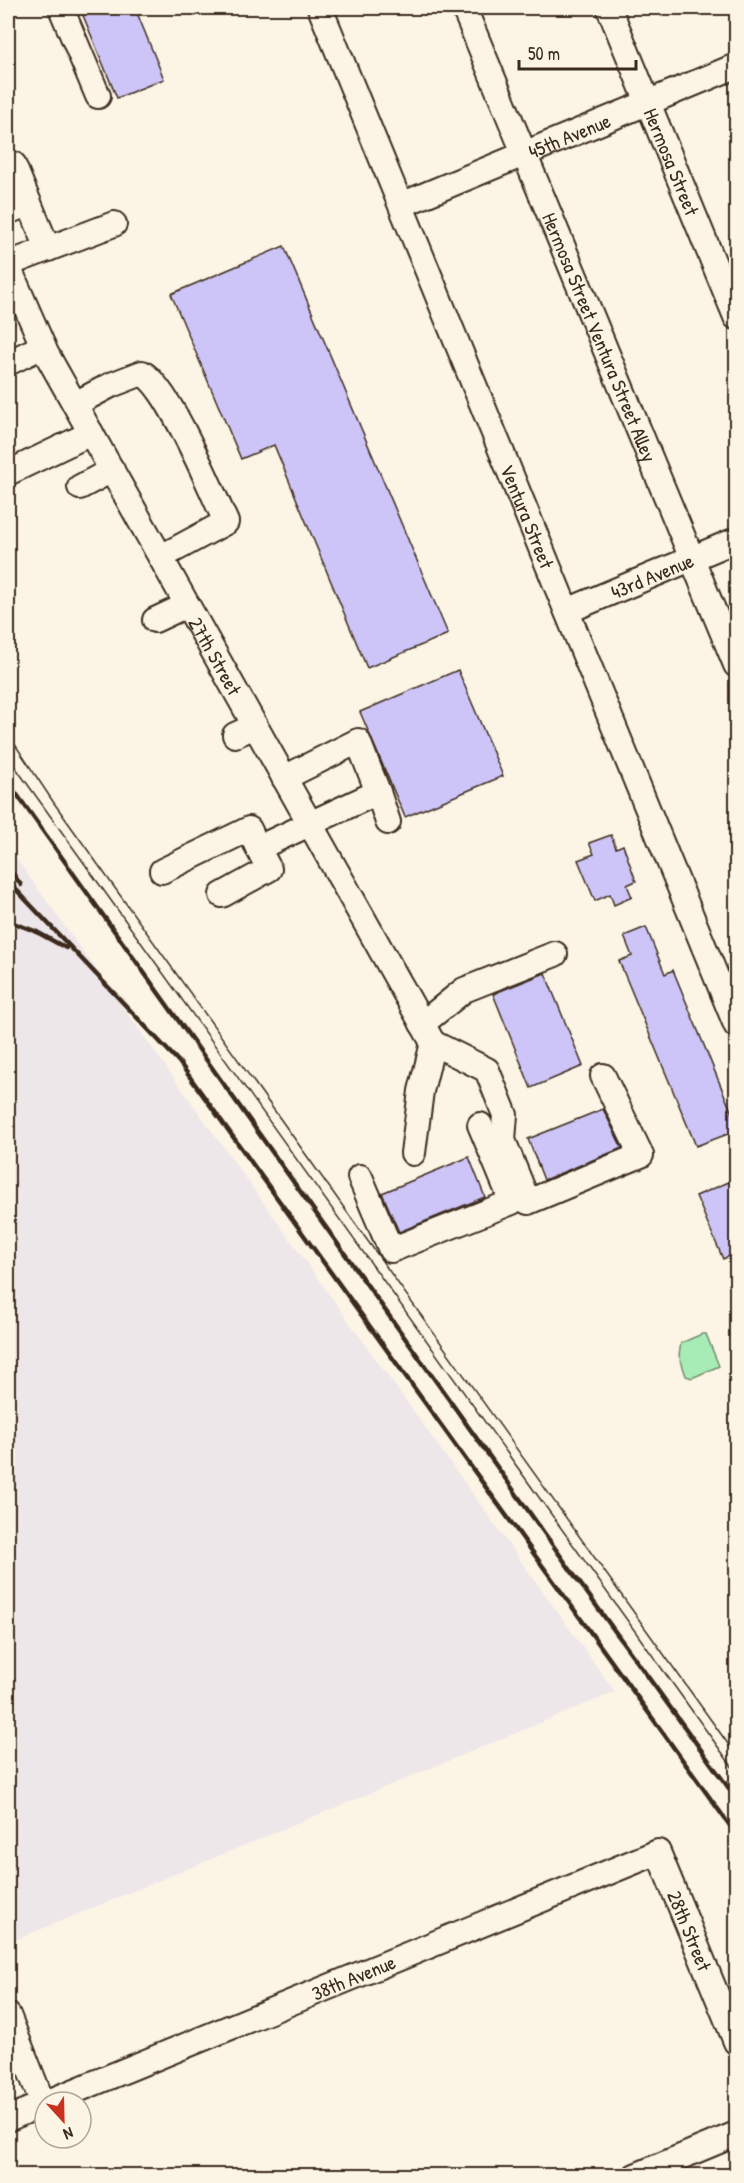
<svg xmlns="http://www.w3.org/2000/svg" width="744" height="2183" viewBox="0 0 744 2183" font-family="'Patrick Hand',sans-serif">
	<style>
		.built { fill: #eee7ea }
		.green { fill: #a7ecb7; stroke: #718b6a; stroke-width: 1.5 }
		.building { fill: #cdc5f7; stroke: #3b2a1e; stroke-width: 1.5 }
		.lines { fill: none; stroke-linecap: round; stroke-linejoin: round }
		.minor-casing { stroke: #3b2a1e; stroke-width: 28 }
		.minor { stroke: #fcf5e5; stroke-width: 24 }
		.tram { stroke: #3b2a1e; stroke-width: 1.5 }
		.rail { stroke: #3b2a1e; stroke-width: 4.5 }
		.labels { text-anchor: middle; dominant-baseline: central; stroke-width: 4.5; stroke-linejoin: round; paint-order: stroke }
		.street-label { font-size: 20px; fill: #3b2a1e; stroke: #fcf5e5 }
	</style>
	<rect width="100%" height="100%" fill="#fcf5e5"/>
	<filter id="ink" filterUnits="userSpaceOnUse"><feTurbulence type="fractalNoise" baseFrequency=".0167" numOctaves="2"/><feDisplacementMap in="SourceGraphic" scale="12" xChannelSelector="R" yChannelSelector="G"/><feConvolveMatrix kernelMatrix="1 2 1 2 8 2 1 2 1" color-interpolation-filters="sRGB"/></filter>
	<g filter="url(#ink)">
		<polygon class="built" points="8,847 615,1692 8,1943"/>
		<polygon class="green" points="702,1334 706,1334 719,1366 692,1378 686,1376 679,1355 681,1343"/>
		<g class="building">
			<polygon points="80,8 135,8 164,79 117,98"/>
			<polygon points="284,246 448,634 367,668 274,445 241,459 171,294"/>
			<polygon points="458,670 503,776 405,817 360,712"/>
			<polygon points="611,835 616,848 623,845 636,881 627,885 632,897 614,905 610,894 595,901 578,860 594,854 589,843"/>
			<polygon points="646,927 665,974 673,970 736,1123 736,1131 696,1146 619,961 632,956 624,936"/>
			<polygon points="545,973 583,1066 531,1088 493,994"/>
			<polygon points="603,1109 622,1148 544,1180 528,1139"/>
			<polygon points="469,1157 485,1197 399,1232 382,1193"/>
			<polygon points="736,1179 736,1253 723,1259 696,1196"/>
		</g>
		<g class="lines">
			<g class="minor-casing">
				<g id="minor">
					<polyline points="61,8 98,96"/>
					<path id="s1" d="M320 8 736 1025"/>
					<path id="s2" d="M464 8 736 665"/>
					<path id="s3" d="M609 8 736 317"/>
					<polyline points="8,166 13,164 48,249"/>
					<path id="s4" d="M401 205 736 66"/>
					<polyline points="8,212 29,203"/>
					<polyline points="8,264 114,224"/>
					<path id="s5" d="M8 266 46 353 433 1043"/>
					<polyline points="8,363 43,346"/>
					<path d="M75 404 111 385 142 373C169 387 211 490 226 522L161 557"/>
					<polyline points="8,473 91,433"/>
					<polyline points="80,487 112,470"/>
					<path id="s6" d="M567 611 736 540"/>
					<polyline points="155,620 187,605"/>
					<polyline points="235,735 255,726"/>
					<polyline points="284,778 358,741 378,792"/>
					<polyline points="162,871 249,829 258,848"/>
					<polyline points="222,895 269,869 258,848 378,792 388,822"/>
					<polyline points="422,1024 464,990 555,954"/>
					<polyline points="433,1043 487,1070 505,1115 503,1140 528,1202 641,1155 603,1076"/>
					<polyline points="413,1153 421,1091 433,1043"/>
					<polyline points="360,1177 391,1250 512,1202 480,1125"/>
					<polyline points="8,2015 43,2104"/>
					<path id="s7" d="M48 2102 658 1852 736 2042"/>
					<polyline points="8,2119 45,2103"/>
					<polyline points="635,2176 736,2134"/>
				</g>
			</g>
			<use href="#minor" class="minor"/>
			<g class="tram">
				<polyline points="8,734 54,803 736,1755"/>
				<polyline points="8,757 736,1772"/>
			</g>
			<g class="rail">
				<polyline points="8,782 582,1586 736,1798"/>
				<polyline points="8,867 21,885"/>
				<polyline points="8,881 179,1062 736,1834"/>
				<polyline points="8,921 35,931 66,948"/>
			</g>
		</g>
	</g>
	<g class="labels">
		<g class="street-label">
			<text stroke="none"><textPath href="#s4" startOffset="182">45th Avenue</textPath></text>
			<text stroke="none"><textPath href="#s3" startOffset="166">Hermosa Street</textPath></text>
			<text stroke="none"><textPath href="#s2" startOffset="356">Hermosa Street Ventura Street Alley</textPath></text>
			<text stroke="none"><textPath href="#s1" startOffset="549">Ventura Street</textPath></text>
			<text stroke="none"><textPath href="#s6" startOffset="92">43rd Avenue</textPath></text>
			<text stroke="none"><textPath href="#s5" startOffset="442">27th Street</textPath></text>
			<text stroke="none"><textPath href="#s7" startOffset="744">28th Street</textPath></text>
			<text stroke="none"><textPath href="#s7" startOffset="330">38th Avenue</textPath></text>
		</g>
	</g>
	<rect width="744" height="2183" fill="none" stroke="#fcf5e5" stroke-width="30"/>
	<rect x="15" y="15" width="714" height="2153" fill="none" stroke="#3b2a1e" stroke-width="2" filter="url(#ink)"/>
	<g transform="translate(63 2120) rotate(158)"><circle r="28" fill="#fcf5e5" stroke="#afa495" stroke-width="1.5"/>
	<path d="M0-4.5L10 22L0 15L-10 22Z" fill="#c8321e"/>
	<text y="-9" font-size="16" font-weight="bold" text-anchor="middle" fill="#3b2a1e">N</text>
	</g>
	<path d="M519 60v9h117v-9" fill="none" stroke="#3b2a1e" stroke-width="3"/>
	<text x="528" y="60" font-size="18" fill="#3b2a1e" stroke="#fcf5e5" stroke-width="4.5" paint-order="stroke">50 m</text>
</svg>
